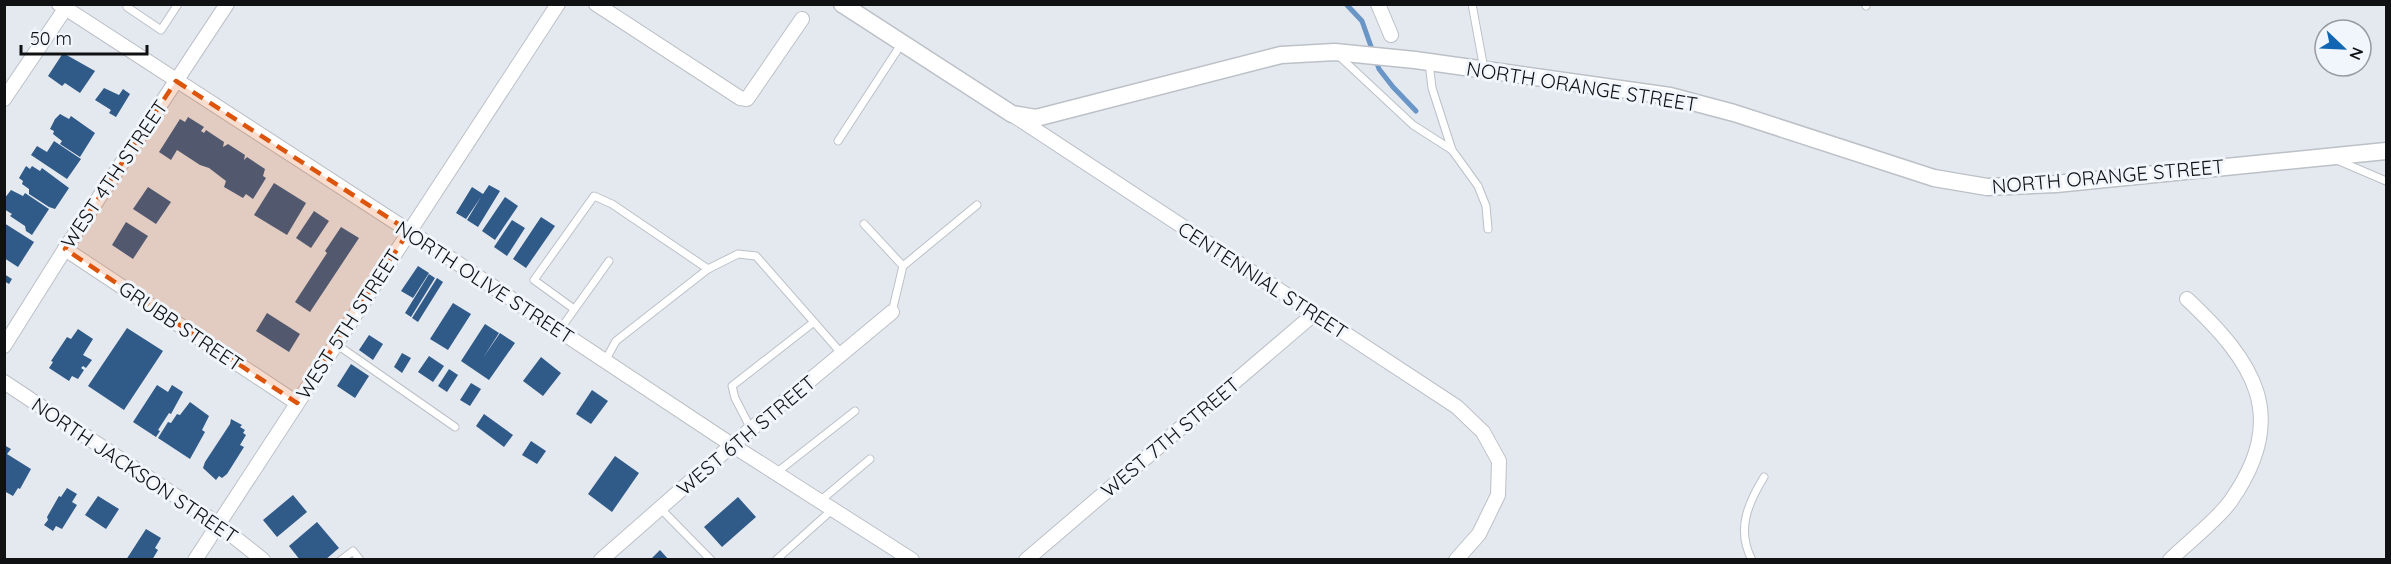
<svg xmlns="http://www.w3.org/2000/svg" width="2391" height="564" viewBox="0 0 2391 564" font-family="Quicksand,sans-serif">
	<style>
		.lines { fill: none; stroke-linecap: round; stroke-linejoin: round }
		.stream { stroke: #6995c7; stroke-width: 5 }
		.building { fill: #305a88 }
		.service-casing { stroke: #bcc1c7; stroke-width: 9 }
		.minor-casing { stroke: #bcc1c7; stroke-width: 16 }
		.tertiary-casing { stroke: #bcc1c7; stroke-width: 19 }
		.service { stroke: #fff; stroke-width: 7 }
		.minor { stroke: #fff; stroke-width: 14 }
		.tertiary { stroke: #fff; stroke-width: 16 }
		.marked { fill: #dd550c; fill-opacity: 0.2; stroke: #dd550c; stroke-width: 4.5; stroke-dasharray: 12 8; stroke-linejoin: round }
		.labels { text-anchor: middle; dominant-baseline: central; stroke-width: 6; stroke-linejoin: round; paint-order: stroke }
		.street-label { font-size: 20px; fill: #101113; stroke: #f1f6fc }
	</style>
	<rect width="100%" height="100%" fill="#e4e9ef"/>
	<g class="lines">
		<polyline class="stream" points="1346,4 1362,21 1379,69 1393,87 1416,111"/>
	</g>
	<g class="building">
		<polygon points="63,53 95,71 80,93 65,83 62,86 48,76"/>
		<polygon points="104,88 119,95 123,89 130,94 116,117 109,113 111,110 95,100"/>
		<polygon points="60,114 69,119 71,116 95,133 80,157 60,144 62,141 53,134 54,131 50,129 55,119"/>
		<polygon points="188,117 204,127 201,131 204,133 206,130 224,142 223,147 228,144 245,155 244,160 247,157 265,169 263,176 266,178 253,199 246,194 243,198 224,187 226,181 209,168 200,165 177,150 171,160 159,152 180,119 185,122"/>
		<polygon points="54,141 81,159 67,179 31,155 37,146 47,152"/>
		<polygon points="26,166 30,169 32,166 40,171 42,168 69,188 55,209 49,207 29,194 29,189 22,184 23,181 19,178"/>
		<polygon points="274,183 306,203 287,235 254,215"/>
		<polygon points="489,185 500,191 478,227 467,220 481,197 466,219 456,213 472,187 483,194"/>
		<polygon points="148,187 171,202 156,224 133,209"/>
		<polygon points="11,190 23,196 25,193 49,209 32,235 26,231 25,226 10,216 12,214 4,209 4,199"/>
		<polygon points="505,197 518,206 495,240 482,231"/>
		<polygon points="314,211 329,221 311,248 296,238"/>
		<polygon points="541,217 555,226 526,268 513,259"/>
		<polygon points="512,220 525,228 507,256 494,247"/>
		<polygon points="126,222 148,236 133,259 112,245"/>
		<polygon points="4,223 34,242 18,267 4,258"/>
		<polygon points="341,227 359,238 310,312 295,302 327,253 325,251"/>
		<polygon points="418,266 429,273 413,298 401,291"/>
		<polygon points="4,274 12,279 9,284 4,281"/>
		<polygon points="429,274 435,278 411,317 405,313"/>
		<polygon points="437,278 443,282 418,322 412,318"/>
		<polygon points="453,303 471,314 448,350 430,339"/>
		<polygon points="267,313 300,334 289,352 256,331"/>
		<polygon points="485,324 499,333 483,358 500,333 515,343 489,380 461,361"/>
		<polygon points="127,328 163,351 124,410 88,386"/>
		<polygon points="78,329 93,339 83,355 92,360 86,368 83,366 81,368 84,370 78,379 72,376 69,381 49,368 53,362 51,361 67,337 71,339"/>
		<polygon points="369,335 383,344 373,360 359,350"/>
		<polygon points="402,353 411,358 402,373 394,367"/>
		<polygon points="429,356 444,366 433,382 418,372"/>
		<polygon points="541,357 561,373 543,396 523,381"/>
		<polygon points="351,364 369,376 355,398 337,386"/>
		<polygon points="449,369 458,375 447,392 438,386"/>
		<polygon points="471,383 481,389 470,406 460,400"/>
		<polygon points="157,385 168,392 172,385 183,392 171,414 169,413 158,430 160,431 156,437 133,422"/>
		<polygon points="592,390 608,401 591,424 576,414"/>
		<polygon points="190,402 209,416 202,430 205,432 190,459 158,438 168,422 171,423 177,414 180,415"/>
		<polygon points="484,414 513,435 504,447 476,426"/>
		<polygon points="231,419 242,425 240,427 245,430 243,433 246,435 240,445 244,447 227,474 222,478 219,476 216,480 203,468 205,462 230,424"/>
		<polygon points="531,441 546,451 537,464 522,455"/>
		<polygon points="4,445 11,449 7,454 31,469 20,489 18,488 13,496 4,491"/>
		<polygon points="615,456 639,473 612,512 588,494"/>
		<polygon points="67,488 77,494 72,502 77,505 62,529 56,526 53,531 44,525 48,520 47,517 59,496 61,497"/>
		<polygon points="293,495 307,512 277,537 263,520"/>
		<polygon points="98,496 119,509 106,529 85,515"/>
		<polygon points="738,497 756,517 722,547 704,527"/>
		<polygon points="317,522 339,548 325,560 300,560 289,546"/>
		<polygon points="146,529 161,538 155,548 158,550 152,560 126,560"/>
		<polygon points="660,550 669,560 650,560"/>
	</g>
	<g class="lines">
		<g class="service-casing">
			<g id="service">
				<polyline points="129,4 127,7 161,30 178,4"/>
				<polyline points="1472,4 1484,69"/>
				<polyline points="1865,4 1866,6"/>
				<polyline points="1339,56 1413,125 1452,150"/>
				<polyline points="1429,62 1432,88 1452,150 1478,186 1486,206 1488,229"/>
				<polyline points="838,141 902,43"/>
				<polyline points="2337,160 2386,181"/>
				<polyline points="864,224 903,266"/>
				<polyline points="708,269 738,254 756,256 842,354"/>
				<polyline points="574,309 534,280 594,196 612,204 708,269 616,341 605,361"/>
				<polyline points="892,312 903,266 977,205"/>
				<polyline points="559,331 609,261"/>
				<polyline points="336,344 455,427"/>
				<polyline points="751,429 735,398 732,386 814,322"/>
				<polyline points="776,473 855,411"/>
				<polyline points="820,501 870,459"/>
				<polyline points="660,508 711,560"/>
				<polyline points="341,560 353,551 360,560"/>
				<polyline points="776,560 833,509"/>
				<path d="M1752 560C1736 530 1748 503 1764 477"/>
			</g>
		</g>
		<g class="minor-casing">
			<g id="minor">
				<polyline points="59,4 409,231 732,445 912,560"/>
				<polyline points="596,4 740,98 747,99 802,19"/>
				<polyline points="1378,4 1391,35"/>
				<polyline points="4,99 65,9"/>
				<polyline points="1013,115 1457,407 1483,432 1499,461 1498,495 1479,534 1456,560"/>
				<polyline points="65,249 297,403"/>
				<polyline points="4,346 65,249 227,4"/>
				<polyline points="4,382 218,524 263,560"/>
				<polyline points="195,560 558,4"/>
				<polyline points="601,560 732,445 892,312"/>
				<polyline points="1026,560 1314,314"/>
				<path d="M2170 560C2187 543 2216 521 2230 502 2291 416 2254 362 2187 299"/>
			</g>
		</g>
		<g class="tertiary-casing">
			<polyline id="tertiary" points="842,4 1012,114 1036,118 1281,55 1335,52 1415,60 1670,96 1734,113 1934,178 1987,187 2056,184 2386,151"/>
		</g>
		<use href="#service" class="service"/>
		<use href="#minor" class="minor"/>
		<use href="#tertiary" class="tertiary"/>
	</g>
	<path class="marked" d="M176 81 409 231 297 403 65 249Z"/>
	<g class="labels">
		<g class="street-label">
			<text transform="translate(1582 86) rotate(9)">NORTH ORANGE STREET</text>
			<text transform="translate(114 174) rotate(-56)">WEST 4TH STREET</text>
			<text transform="translate(2108 176) rotate(-5)">NORTH ORANGE STREET</text>
			<text transform="translate(1263 280) rotate(33)">CENTENNIAL STREET</text>
			<text transform="translate(485 282) rotate(33)">NORTH OLIVE STREET</text>
			<text transform="translate(348 324) rotate(-57)">WEST 5TH STREET</text>
			<text transform="translate(181 326) rotate(34)">GRUBB STREET</text>
			<text transform="translate(746 435) rotate(-40)">WEST 6TH STREET</text>
			<text transform="translate(1170 437) rotate(-40)">WEST 7TH STREET</text>
			<text transform="translate(135 470) rotate(34)">NORTH JACKSON STREET</text>
		</g>
	</g>
	<rect width="2391" height="564" fill="none" stroke="#101113" stroke-width="12"/>
	<g transform="translate(2343 48) rotate(113)"><circle r="28" fill="#f1f6fc" stroke="#979a9f" stroke-width="1.5"/>
	<path d="M0-4.5L10 22L0 15L-10 22Z" fill="#1265b3"/>
	<text y="-9" font-size="16" font-weight="bold" text-anchor="middle" fill="#101113">N</text>
	</g>
	<path d="M21 45v9h126v-9" fill="none" stroke="#101113" stroke-width="3"/>
	<text x="30" y="45" font-size="18" fill="#101113" stroke="#f1f6fc" stroke-width="4.5" paint-order="stroke">50 m</text>
</svg>
